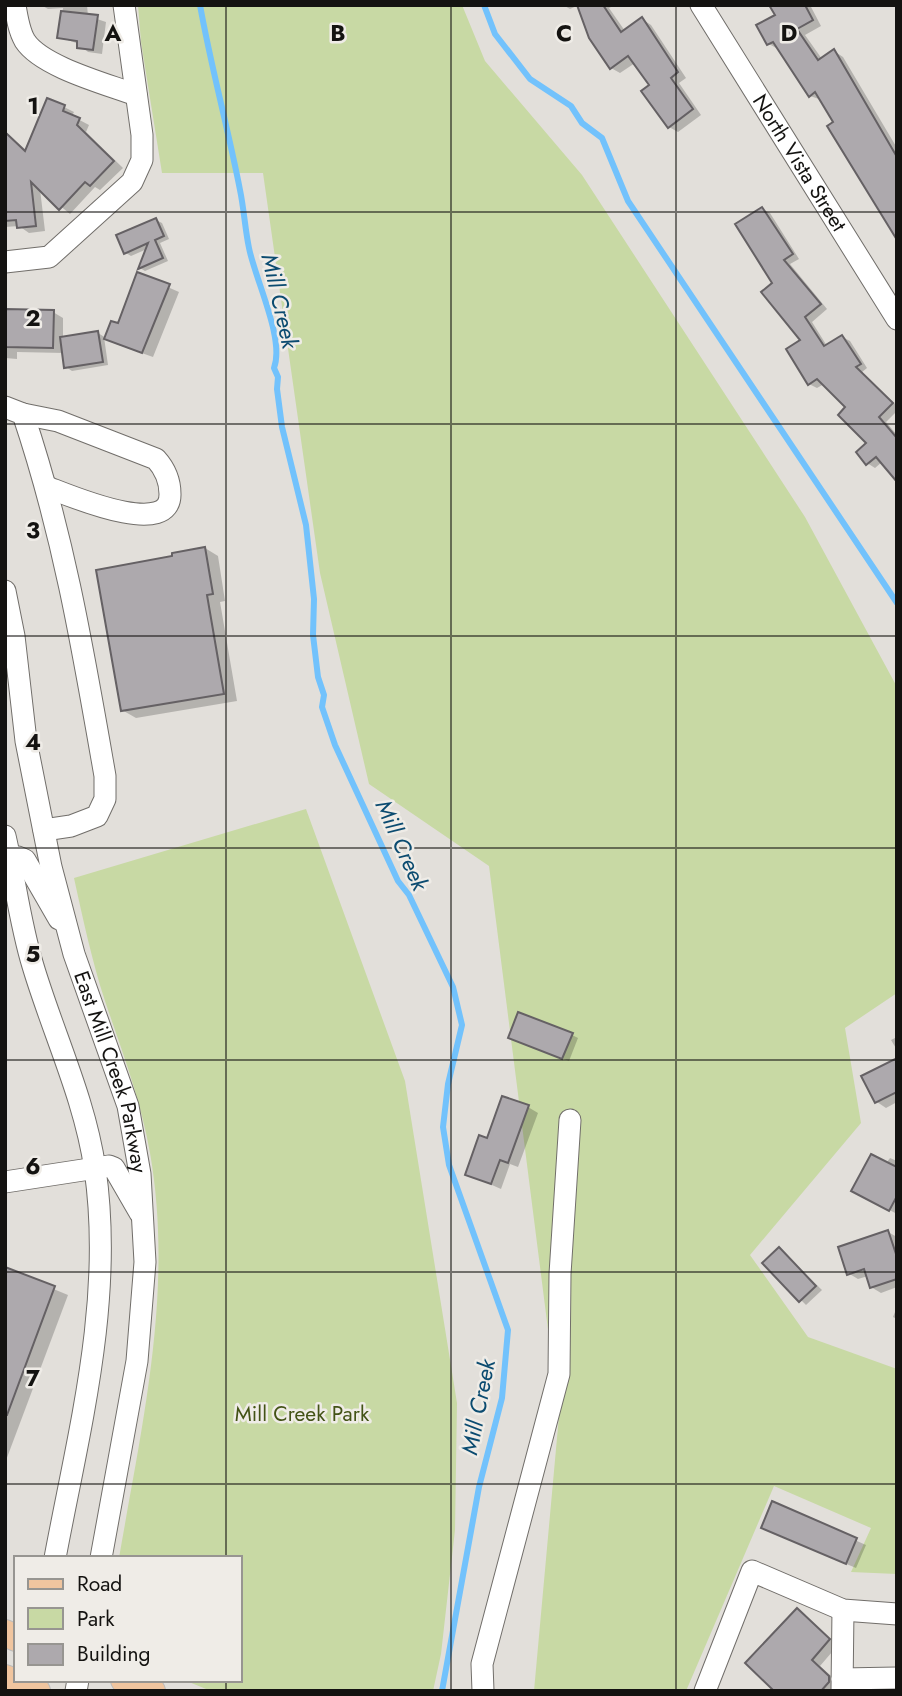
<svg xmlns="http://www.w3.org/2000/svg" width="902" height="1696" viewBox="0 0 902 1696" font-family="Jost,sans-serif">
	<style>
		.green { fill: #c8d9a4 }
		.shadow { fill: #0003 }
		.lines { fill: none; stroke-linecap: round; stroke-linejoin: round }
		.stream { stroke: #72c2fc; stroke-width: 6 }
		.building { fill: #ada9ad; stroke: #656164; stroke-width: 2 }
		.minor-casing { stroke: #716e6a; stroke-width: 23 }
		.major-casing { stroke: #bdbdbc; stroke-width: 28 }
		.minor { stroke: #fff; stroke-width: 21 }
		.major { stroke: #f0c59f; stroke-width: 26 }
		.grid { fill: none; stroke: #141311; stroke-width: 2; stroke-opacity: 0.55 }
		.labels { text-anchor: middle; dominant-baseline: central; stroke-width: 5; stroke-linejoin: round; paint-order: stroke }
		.street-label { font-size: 21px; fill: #141311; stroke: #efece7 }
		.park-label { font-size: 21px; fill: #435316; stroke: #efece7 }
		.water-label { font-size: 23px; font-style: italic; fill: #0b4b70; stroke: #efece7 }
		.grid-label { font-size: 23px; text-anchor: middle; font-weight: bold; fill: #141311; stroke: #efece7; stroke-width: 5; stroke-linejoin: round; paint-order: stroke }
	</style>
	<rect width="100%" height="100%" fill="#e2dfda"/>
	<g class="green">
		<polygon points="138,5 462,5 485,61 582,175 805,517 897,687 897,993 845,1028 861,1123 750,1255 808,1337 897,1369 897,1574 851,1572 871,1528 774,1486 686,1691 534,1691 559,1416 489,866 369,784 320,573 263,173 162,173 141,42"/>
		<path d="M306 809 405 1081 457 1403 455 1530 441 1654 433 1691H211L184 1680H240V1558H119C142 1424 174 1290 150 1153 141 1101 122 1051 105 1001 92 961 83 919 74 878Z"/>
	</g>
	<g class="shadow">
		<polygon points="41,5 87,5 88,16 106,22 102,54 88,52 79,44 59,37 63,8 48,9"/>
		<polygon points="563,5 615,5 609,8 625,31 642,19 651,25 686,78 679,83 701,115 678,132 669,127 651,86 635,63 620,73 611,68 579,5 570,9"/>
		<polygon points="771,5 810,5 821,26 805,35 822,59 834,51 843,57 897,148 897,238 822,100 810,96 778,49 769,44 777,15"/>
		<polygon points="64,107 74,112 72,116 89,125 86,132 123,168 100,190 95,187 70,214 40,189 45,231 29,233 19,226 5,227 5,131 27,151"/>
		<polygon points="762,209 770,213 799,259 790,264 827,309 812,322 827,346 842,337 850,341 867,368 862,372 897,406 897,411 886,422 897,435 897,481 882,462 875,468 867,463 869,443 848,407 824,384 817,388 809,384 803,341 774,283"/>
		<polygon points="156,220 162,223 169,239 160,243 168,261 145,271 140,268 147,249 131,256 126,253"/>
		<polygon points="138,274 179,292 153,357 116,344 104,337 108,365 72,371 66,367 64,353 17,352 17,359 5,358 5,311 53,312 63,318 63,338 98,333 106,338 119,325"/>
		<polygon points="205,548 218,556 225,601 220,602 237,701 136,718 122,710 174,558"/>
		<polygon points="572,1035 578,1038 569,1061 517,1041"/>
		<polygon points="897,1037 897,1050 891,1040"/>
		<polygon points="897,1060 897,1102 886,1108 877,1102"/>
		<polygon points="528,1107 538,1113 518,1167 510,1164 501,1189 467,1174 488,1140"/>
		<polygon points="890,1158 897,1161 897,1214 863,1196"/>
		<polygon points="888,1232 897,1237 897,1287 881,1293 871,1287 868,1276 858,1279 848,1273"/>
		<polygon points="779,1249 822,1290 806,1305 764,1263"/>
		<polygon points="5,1269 68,1295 5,1463"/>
		<polygon points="897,1307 897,1319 893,1317"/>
		<polygon points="773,1504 866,1545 856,1568 773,1533"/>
		<polygon points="797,1610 838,1645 820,1666 839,1683 836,1691 777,1691"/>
	</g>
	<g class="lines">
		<g class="stream">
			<path d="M200 5C211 67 228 128 240 190 244 209 245 229 249 248 255 279 285 339 274 368L278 377 277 389 282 427 306 525 314 599 313 635 318 677 324 695 322 707 335 745 398 881 409 895 453 987 462 1025 448 1084 443 1127 449 1165 508 1330 502 1398 479 1487 442 1691"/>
			<polyline points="484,5 495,34 530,79 571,106 582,123 602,138 628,201 897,603"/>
		</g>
	</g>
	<g class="building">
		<polygon points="577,5 603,5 621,32 642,17 678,72 671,78 693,109 668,128 641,91 649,85 628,56 610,69 589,38"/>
		<polygon points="769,5 805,5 813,20 797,29 818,60 834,49 897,157 897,240 827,126 833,122 815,92 809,97 773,42 767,45 756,25 775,15"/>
		<polygon points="61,11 98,15 93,50 77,48 77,41 57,38"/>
		<polygon points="47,98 65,105 63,111 80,118 77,125 114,161 90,186 85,182 59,210 31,182 36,226 17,228 16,220 5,221 5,132 25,151"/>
		<polygon points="762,207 793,254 784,260 821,304 805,317 824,346 842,335 861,364 856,367 893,403 879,417 897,438 897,482 876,457 866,465 856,452 866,443 838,415 845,407 817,379 808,385 786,349 800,340 761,292 772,283 735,224"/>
		<polygon points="156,218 164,236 155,240 163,258 138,269 148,243 124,254 116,235"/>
		<polygon points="137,272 170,284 142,353 104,339 111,321 118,323"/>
		<polygon points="5,309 54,310 53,348 5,347"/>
		<polygon points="98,331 103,362 64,368 60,337"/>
		<polygon points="205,547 213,594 207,595 224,694 121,711 96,570 172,556 172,553"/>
		<polygon points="518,1012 573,1033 562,1059 508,1038"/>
		<polygon points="897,1058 897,1092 875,1103 861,1076"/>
		<polygon points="502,1096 529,1105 508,1163 500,1160 491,1184 465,1175 479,1135 487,1138"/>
		<polygon points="871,1154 897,1167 897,1196 889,1211 851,1191"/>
		<polygon points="888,1230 897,1257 897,1279 870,1288 864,1269 847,1275 838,1247"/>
		<polygon points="779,1247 816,1286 799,1302 762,1263"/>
		<polygon points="5,1267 55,1286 7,1415 5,1415"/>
		<polygon points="772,1501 857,1538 846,1564 761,1528"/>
		<polygon points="797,1608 830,1639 812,1660 829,1676 829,1682 821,1691 774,1691 745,1663"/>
	</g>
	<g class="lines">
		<g class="minor-casing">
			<g id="minor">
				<path d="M15 5C17 18 19 31 25 41 42 67 107 84 136 95"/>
				<path id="s1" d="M701 5 897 319"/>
				<polyline points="5,262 49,257 132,182 142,160 142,135 124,5"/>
				<path d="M5 407 23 414C64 536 83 650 105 776V799L97 816 71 826 44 830"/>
				<path d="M23 414 58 421 156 459C165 469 170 480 170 494 171 540 66 494 47 487"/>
				<path id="s2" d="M5 591 14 636 26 741 51 867 74 954 128 1106 140 1174 145 1262 137 1361 101 1558"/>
				<path d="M5 836C15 879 20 924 33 966 53 1033 85 1099 95 1169 114 1300 79 1430 55 1558"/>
				<polyline points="5,860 18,857 25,860 59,919"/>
				<polyline points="5,1182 109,1166 114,1168 140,1213"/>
				<polyline points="842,1679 897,1678"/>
				<polyline points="76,1691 78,1680"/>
				<polyline points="483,1691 482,1664 559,1374 560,1274 570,1120"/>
				<polyline points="705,1691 752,1571 843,1610 897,1614"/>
				<polyline points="842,1691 843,1610"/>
			</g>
		</g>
		<g class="major-casing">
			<g id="major">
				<polyline points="5,1633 16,1638"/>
				<polyline points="5,1678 37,1691"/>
				<polyline points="124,1680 152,1691"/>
			</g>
		</g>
		<use href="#minor" class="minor"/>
		<use href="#major" class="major"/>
	</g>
	<path class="grid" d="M226 5V1558M451 5V1691M676 5V1691M5 212H897M5 424H897M5 636H897M5 848H897M5 1060H897M5 1272H897M5 1484H897M226 1680V1691"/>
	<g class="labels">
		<g class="street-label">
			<text stroke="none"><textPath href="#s1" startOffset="186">North Vista Street</textPath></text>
			<text stroke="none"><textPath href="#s2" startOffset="494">East Mill Creek Parkway</textPath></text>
		</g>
		<g class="park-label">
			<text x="302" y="1414">Mill Creek Park</text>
		</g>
		<g class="water-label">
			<text transform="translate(280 301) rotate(77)">Mill Creek</text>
			<text transform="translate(402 845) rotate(66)">Mill Creek</text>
			<text transform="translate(478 1407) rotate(-79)">Mill Creek</text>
		</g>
	</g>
	<g class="grid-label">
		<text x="113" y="41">A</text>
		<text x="338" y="41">B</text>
		<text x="564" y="41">C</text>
		<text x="789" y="41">D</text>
		<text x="33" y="114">1</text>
		<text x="33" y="326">2</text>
		<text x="33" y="538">3</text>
		<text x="33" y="750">4</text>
		<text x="33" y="962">5</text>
		<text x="33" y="1174">6</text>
		<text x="33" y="1386">7</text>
	</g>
	<rect width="902" height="1696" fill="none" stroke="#141311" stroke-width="14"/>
	<rect x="14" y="1556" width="228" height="126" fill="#efece7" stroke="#979591" stroke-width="2"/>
	<rect x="28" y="1579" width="35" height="10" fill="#f0c59f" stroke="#979591" stroke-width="2"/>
	<text x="77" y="1591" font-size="21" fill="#141311">Road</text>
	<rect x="28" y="1608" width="35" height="21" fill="#c8d9a4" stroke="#979591" stroke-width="2"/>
	<text x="77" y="1626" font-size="21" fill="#141311">Park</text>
	<rect x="28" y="1644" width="35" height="21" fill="#ada9ad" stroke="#979591" stroke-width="2"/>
	<text x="77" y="1661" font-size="21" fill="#141311">Building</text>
</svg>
